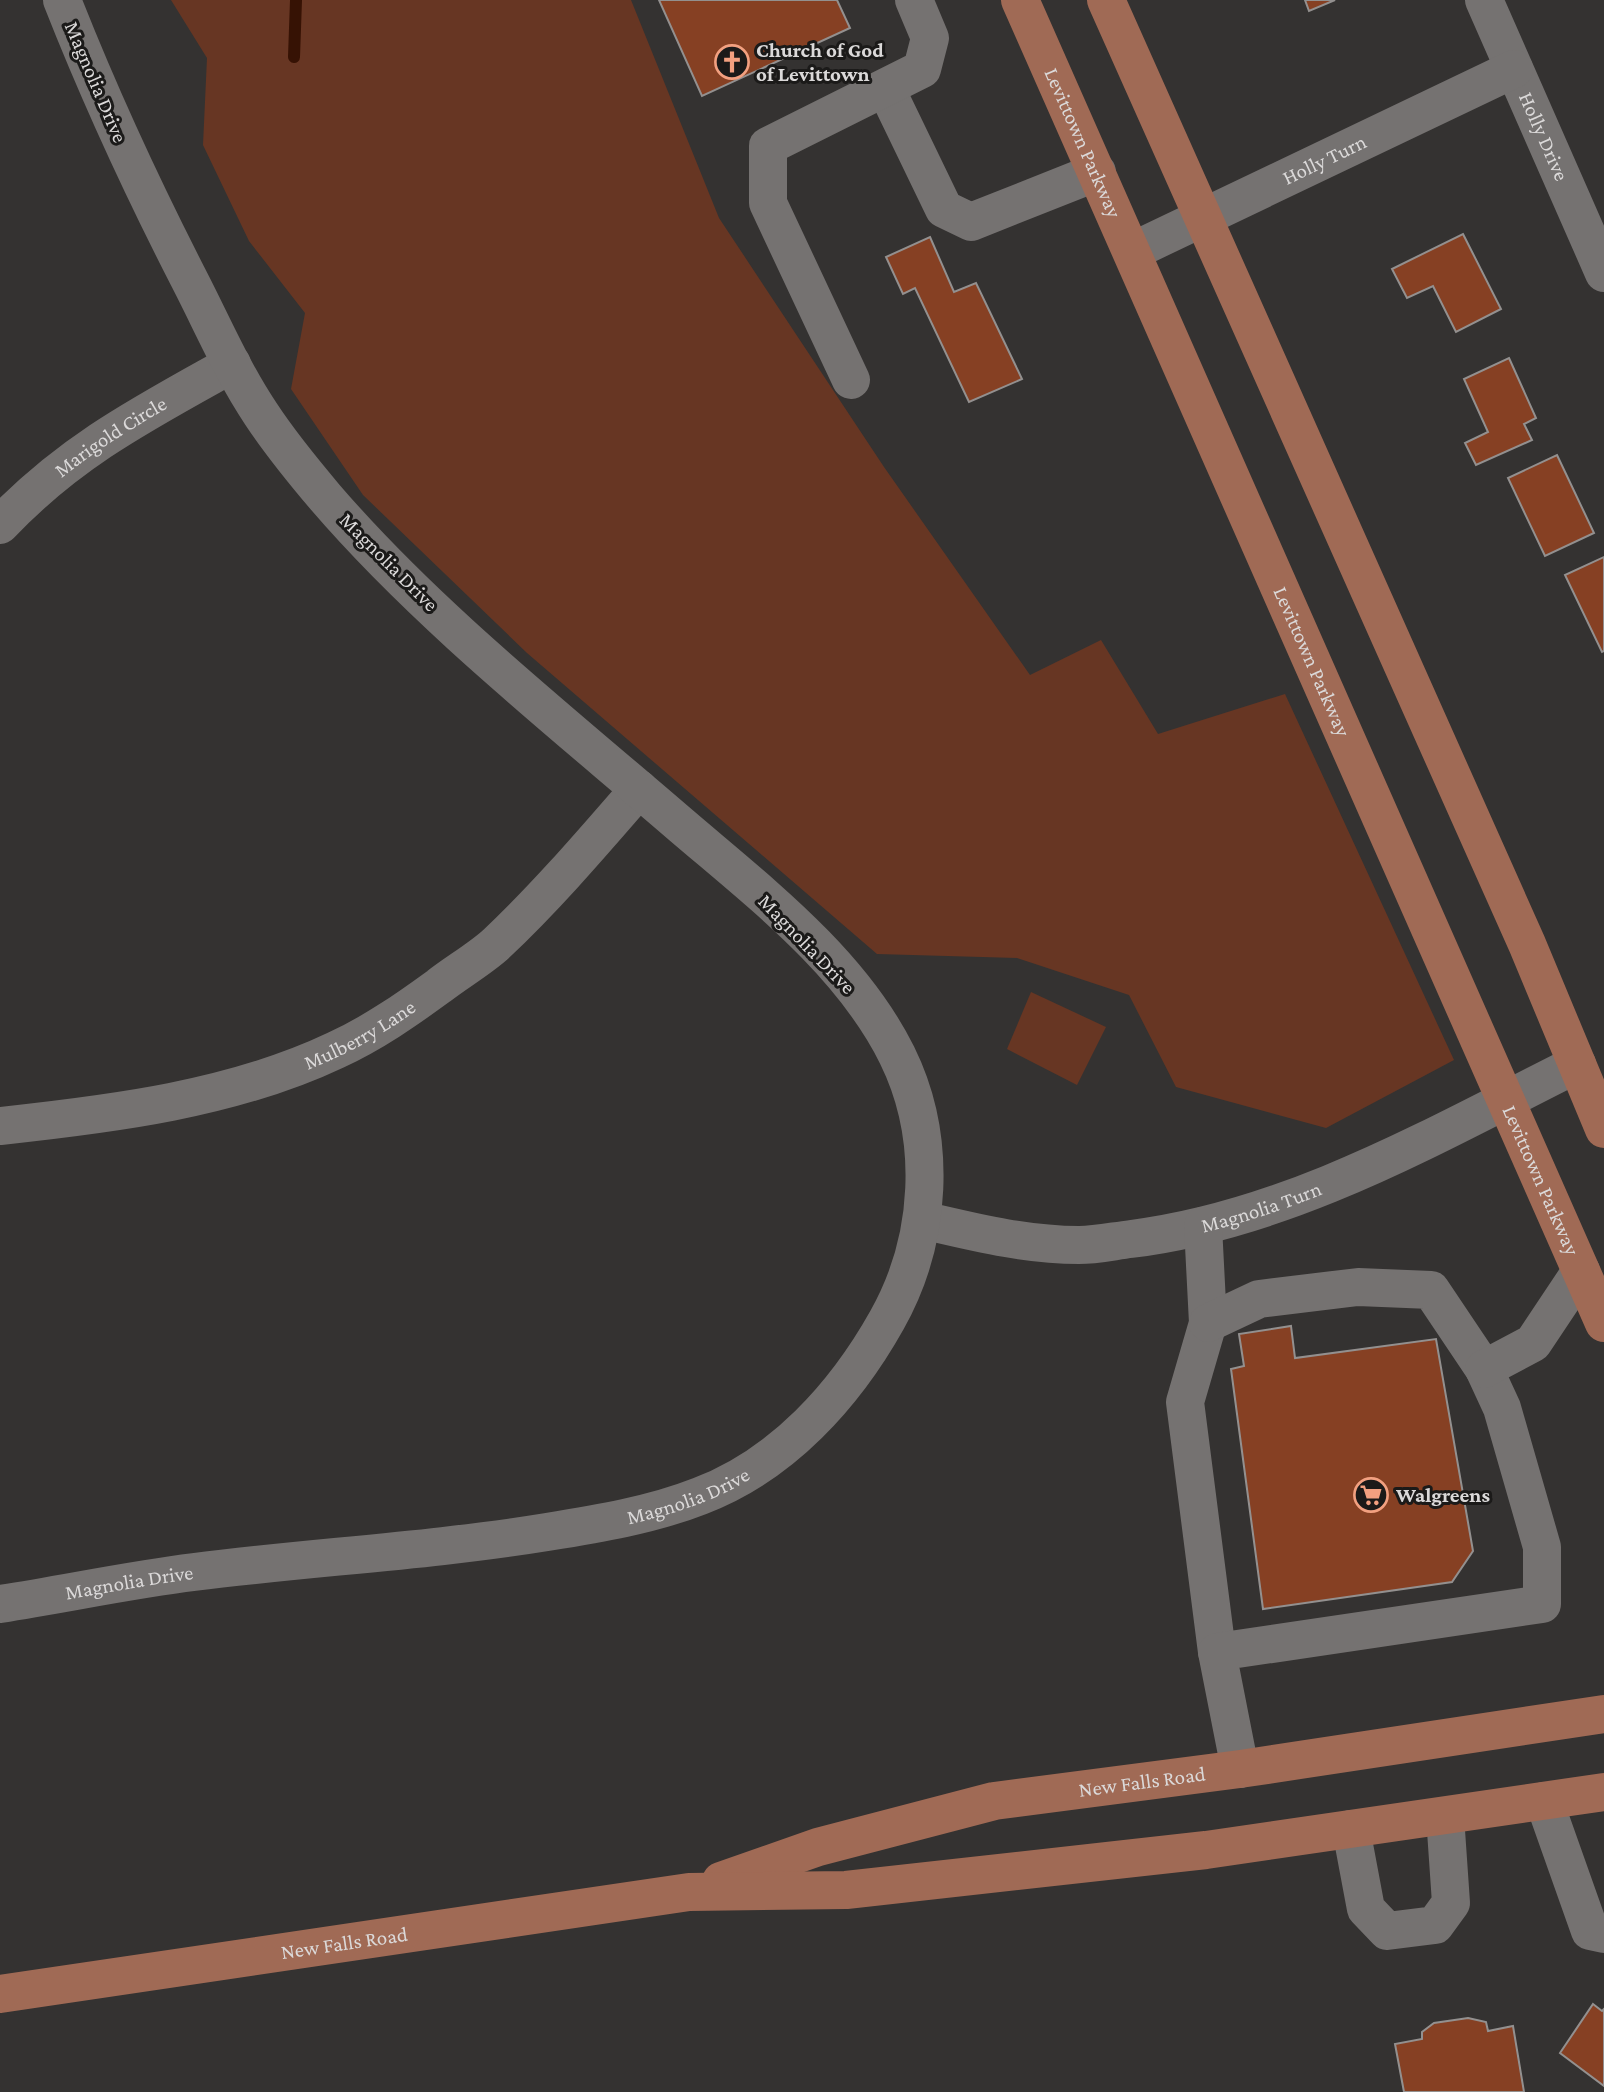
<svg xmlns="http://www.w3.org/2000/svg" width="1604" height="2092" viewBox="0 0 1604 2092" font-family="'Crimson Pro',serif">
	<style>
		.green { fill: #673623 }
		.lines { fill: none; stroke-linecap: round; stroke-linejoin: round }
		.stream { stroke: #361204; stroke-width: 12 }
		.building { fill: #864023; stroke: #93908f; stroke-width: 2 }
		.minor { stroke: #757271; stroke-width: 38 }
		.major { stroke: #a06a55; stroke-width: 38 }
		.labels { text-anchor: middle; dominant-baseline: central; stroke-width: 6; stroke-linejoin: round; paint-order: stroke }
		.poi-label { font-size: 21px; font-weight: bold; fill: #dbd9d9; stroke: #1b1a19; text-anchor: start }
		.street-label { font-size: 21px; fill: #dbd9d9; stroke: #1b1a19 }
	</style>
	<rect width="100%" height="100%" fill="#343231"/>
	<g class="green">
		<polygon points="171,0 631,0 719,218 884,467 1030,675 1101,640 1158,734 1285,694 1454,1060 1326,1128 1176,1087 1129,995 1017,958 877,954 527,653 363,495 291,389 305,313 249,241 203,145 207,58"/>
		<polygon points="1031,992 1106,1027 1077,1085 1007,1049"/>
	</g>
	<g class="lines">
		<polyline class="stream" points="294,57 296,0"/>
	</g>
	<g class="building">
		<polygon points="659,0 837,0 850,28 702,96"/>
		<polygon points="1305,0 1335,0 1309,11"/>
		<polygon points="1463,234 1501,309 1456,332 1433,286 1407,298 1392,269"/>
		<polygon points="930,237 954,292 976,283 1022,379 969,402 915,288 903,294 886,257"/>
		<polygon points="1509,358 1536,418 1524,424 1532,440 1476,465 1465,443 1488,432 1464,379"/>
		<polygon points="1557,455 1594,533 1545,556 1508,478"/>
		<polygon points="1604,557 1604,651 1602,652 1565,575"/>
		<polygon points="1291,1326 1295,1358 1436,1339 1473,1551 1452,1582 1263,1609 1231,1369 1244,1366 1239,1334"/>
		<polygon points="1593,2004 1602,2011 1604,2009 1604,2086 1560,2053"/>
		<polygon points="1468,2018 1486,2022 1488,2031 1513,2026 1524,2092 1404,2092 1395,2044 1422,2039 1422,2032 1434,2023"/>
	</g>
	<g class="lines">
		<g class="minor">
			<path id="s1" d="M1484 0 1604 273"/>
			<polyline points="886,89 944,209 971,222 1097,172"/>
			<path id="s2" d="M1133 251 1514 69"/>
			<polyline points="851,380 768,203 768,146 922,69 930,38 914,0"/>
			<path id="s3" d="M0 525C70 451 144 413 232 364"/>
			<path id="s4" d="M0 1126C112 1114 233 1099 336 1050 373 1033 406 1010 439 986 457 972 478 960 495 945 547 896 593 842 639 789"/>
			<path id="s5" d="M922 1220C974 1232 1025 1245 1079 1245 1096 1245 1114 1241 1131 1239 1291 1219 1435 1135 1577 1064"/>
			<polyline points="1203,1226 1208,1323 1185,1402 1217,1652"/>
			<polyline points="1208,1323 1259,1299 1358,1287 1431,1290 1484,1369 1502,1408 1542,1547 1542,1604 1217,1652 1240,1769"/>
			<polyline points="1484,1369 1533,1343 1581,1271"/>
			<path id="s6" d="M0 1604C65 1594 129 1580 194 1572 312 1557 430 1551 547 1532 597 1524 652 1515 700 1496 782 1465 845 1395 887 1320 932 1240 938 1138 897 1055 851 962 759 892 682 826 563 723 428 617 325 497 303 471 280 443 261 414 232 371 211 321 187 275 141 185 99 94 62 0"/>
			<polyline points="1544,1801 1590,1931 1604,1934"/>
			<polyline points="1351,1829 1366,1909 1387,1931 1435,1925 1451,1903 1445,1816"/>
		</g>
		<g class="major">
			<path id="s7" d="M1020 0 1604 1323"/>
			<polyline points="1106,0 1527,944 1604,1129"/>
			<path id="s8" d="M721 1881 818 1847 994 1801 1240 1769 1604 1714"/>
			<path id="s9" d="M0 1994 689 1892 846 1890 1206 1850 1604 1792"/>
		</g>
	</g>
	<defs>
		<g id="church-ring" transform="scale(1.75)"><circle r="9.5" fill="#1b1a19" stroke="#f2a080" stroke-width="1.5"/><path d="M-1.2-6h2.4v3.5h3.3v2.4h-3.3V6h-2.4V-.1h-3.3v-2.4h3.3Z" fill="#f2a080"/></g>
		<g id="supermarket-ring" transform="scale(1.75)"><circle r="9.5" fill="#1b1a19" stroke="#f2a080" stroke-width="1.5"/><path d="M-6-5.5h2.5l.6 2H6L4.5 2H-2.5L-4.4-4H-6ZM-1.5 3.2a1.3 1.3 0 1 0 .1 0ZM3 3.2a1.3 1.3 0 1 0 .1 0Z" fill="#f2a080"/></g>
	</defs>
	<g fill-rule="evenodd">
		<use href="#church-ring" x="732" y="62"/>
		<use href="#supermarket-ring" x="1371" y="1495"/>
	</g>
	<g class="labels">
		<g class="poi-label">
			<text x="756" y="50">Church of God<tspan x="756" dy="24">of Levittown</tspan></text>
			<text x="1396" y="1495">Walgreens</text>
		</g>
		<g class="street-label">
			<text transform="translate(96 82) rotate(67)">Magnolia Drive</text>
			<text stroke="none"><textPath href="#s1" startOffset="149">Holly Drive</textPath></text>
			<text stroke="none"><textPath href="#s7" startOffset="156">Levittown Parkway</textPath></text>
			<text stroke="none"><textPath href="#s2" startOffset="212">Holly Turn</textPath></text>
			<text stroke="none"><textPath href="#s3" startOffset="142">Marigold Circle</textPath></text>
			<text transform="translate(389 562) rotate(45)">Magnolia Drive</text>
			<text stroke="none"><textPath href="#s7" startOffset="723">Levittown Parkway</textPath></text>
			<text transform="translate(807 944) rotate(46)">Magnolia Drive</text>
			<text stroke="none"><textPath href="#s4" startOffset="374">Mulberry Lane</textPath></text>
			<text stroke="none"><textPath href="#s7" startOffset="1290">Levittown Parkway</textPath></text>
			<text stroke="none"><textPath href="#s5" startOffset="346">Magnolia Turn</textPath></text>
			<text stroke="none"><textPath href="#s6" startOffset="698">Magnolia Drive</textPath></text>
			<text stroke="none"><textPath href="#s6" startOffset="131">Magnolia Drive</textPath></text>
			<text stroke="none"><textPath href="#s8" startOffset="434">New Falls Road</textPath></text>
			<text stroke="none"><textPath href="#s9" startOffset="348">New Falls Road</textPath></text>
		</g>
	</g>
</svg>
